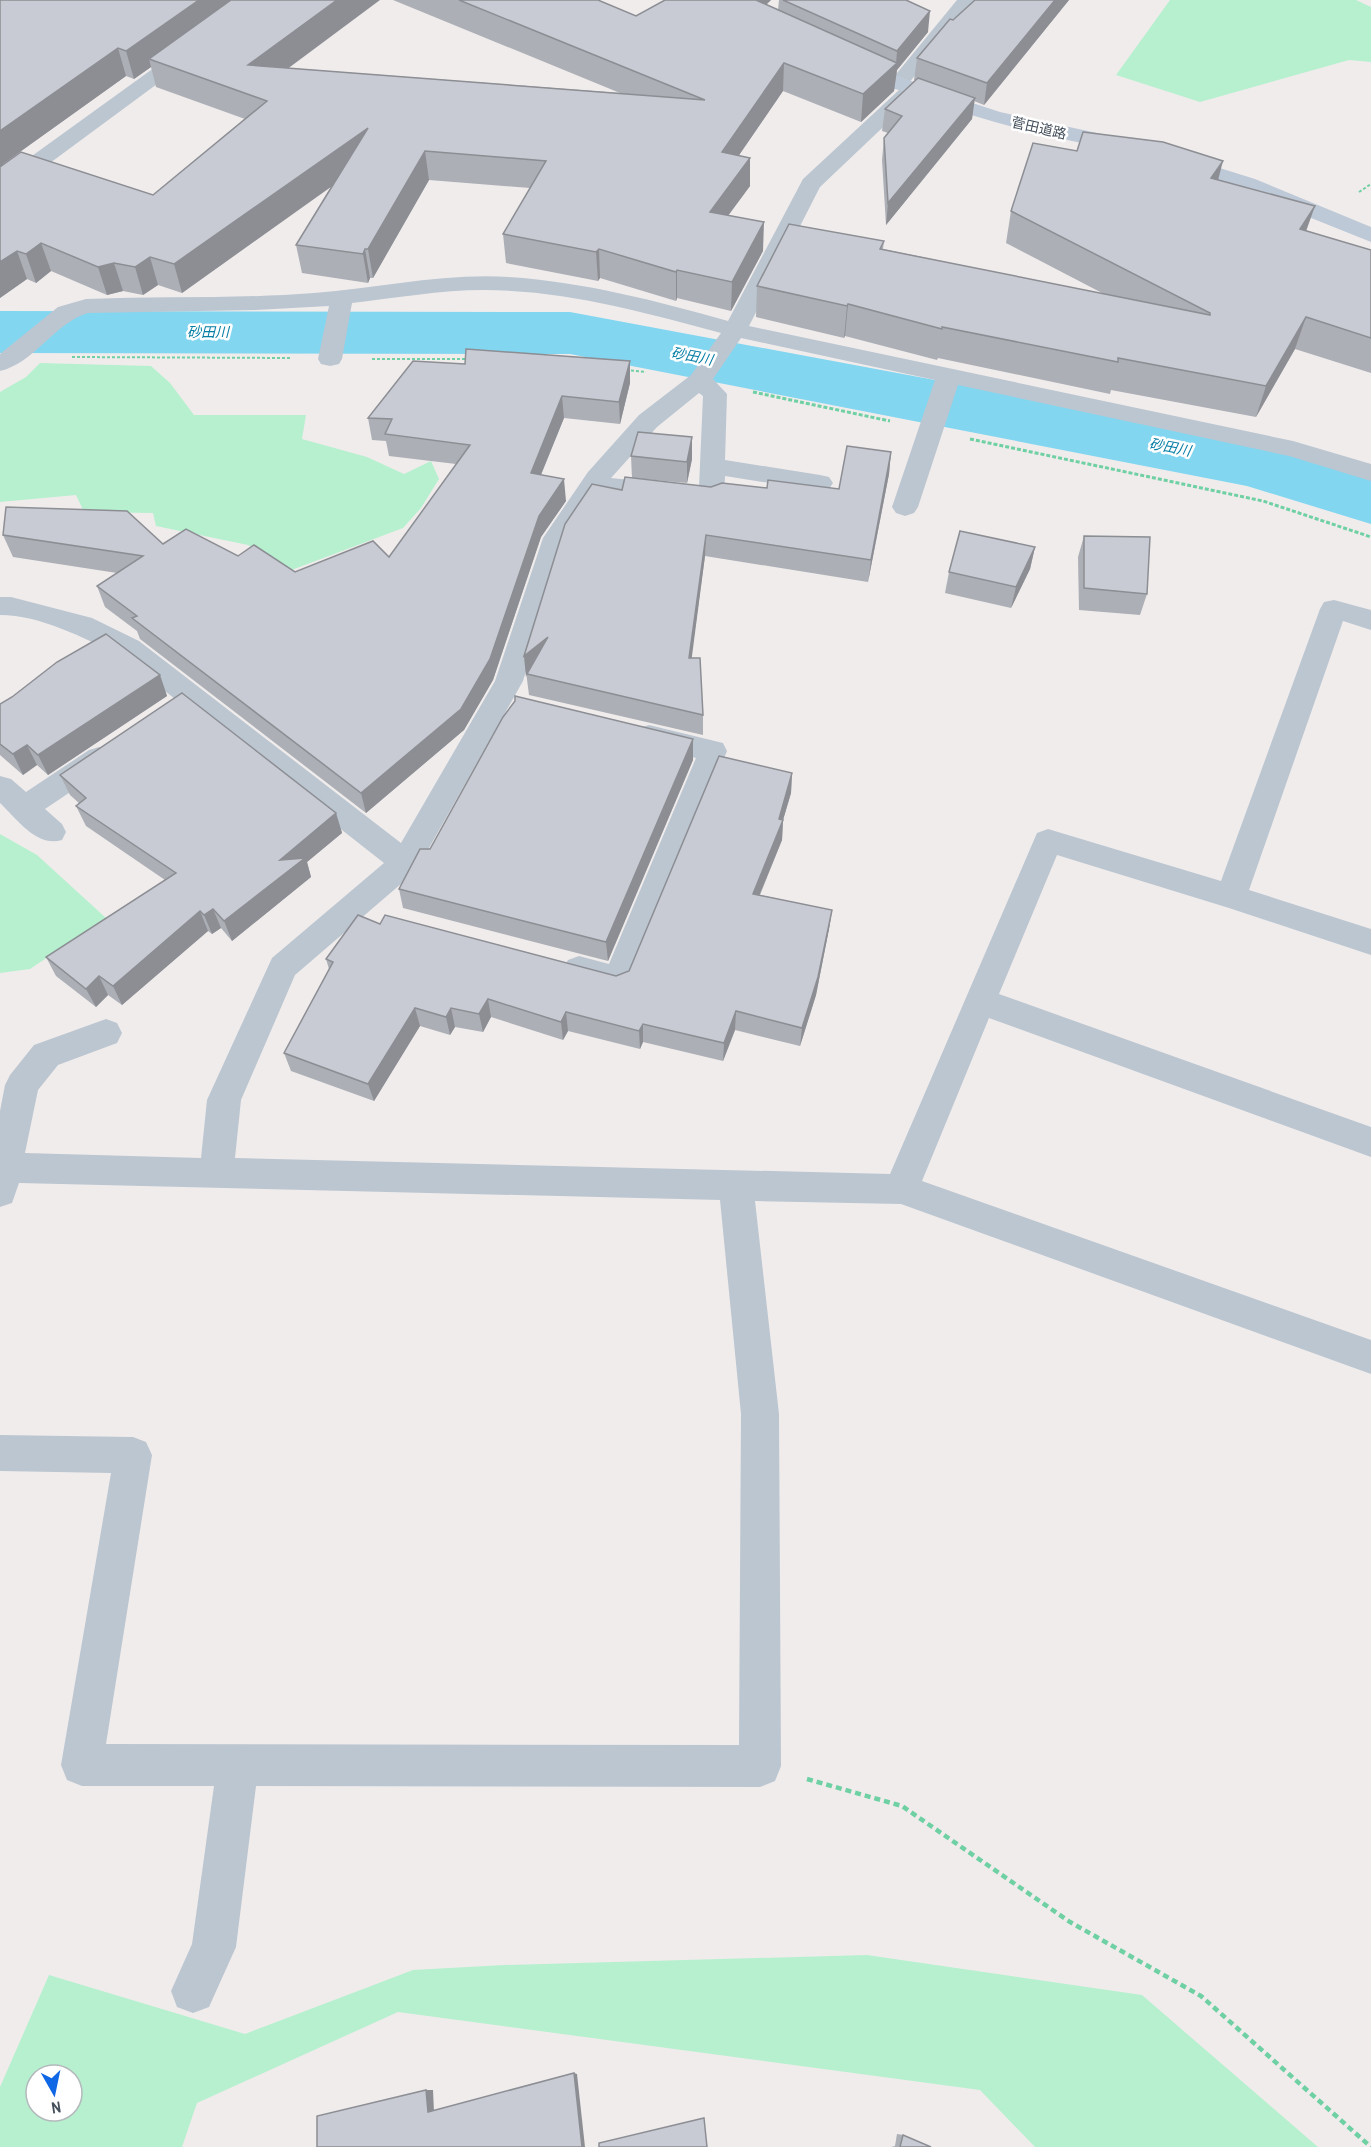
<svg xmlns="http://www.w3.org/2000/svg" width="1371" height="2147" viewBox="0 0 1371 2147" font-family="'Archivo Narrow','Noto Sans JP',sans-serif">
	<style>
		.green { fill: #b7f0cf; fill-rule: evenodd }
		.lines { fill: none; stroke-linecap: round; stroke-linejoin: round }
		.river { fill: #82d6f0; fill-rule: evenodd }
		.path-far2 { stroke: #6ed0a3; stroke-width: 2; stroke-dasharray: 3 2; stroke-linecap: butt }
		.path-far1 { stroke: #6ed0a3; stroke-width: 3; stroke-dasharray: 4 2; stroke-linecap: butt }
		.path { stroke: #6ed0a3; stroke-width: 4.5; stroke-dasharray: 6 4; stroke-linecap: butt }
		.street { fill: #bcc6d0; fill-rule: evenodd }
		.secondary { fill: #bec9d7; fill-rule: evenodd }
		.wall { fill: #acafb5; fill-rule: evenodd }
		.shaded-wall { fill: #8c8e94 }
		.building { fill: #c8cbd3; stroke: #8c8e94; stroke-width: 1.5 }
		.labels { text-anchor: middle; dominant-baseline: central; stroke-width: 5; stroke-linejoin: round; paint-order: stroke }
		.far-street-label { font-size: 14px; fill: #444f5b; stroke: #fff }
		.far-water-label { font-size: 14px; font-style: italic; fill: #067ea5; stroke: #fff }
	</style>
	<rect width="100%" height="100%" fill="#f0ecec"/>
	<g class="green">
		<polygon points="1170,0 1356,0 1371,7 1371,62 1349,60 1200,102 1116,75"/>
		<polygon points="40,363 151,366 170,383 194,415 306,415 302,439 367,457 404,474 431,461 439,479 421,508 403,528 289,571 248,545 156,526 153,513 84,512 76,495 0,502 0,392 26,377"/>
		<polygon points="0,834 37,855 106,918 30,969 0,973"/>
		<path d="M867 1955 1142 1995 1318 2147H1035L980 2090 398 2012 197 2103 182 2147H0V2087L49 1975 245 2034 413 1970 504 1965ZM36 2075H72V2111H36Z"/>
	</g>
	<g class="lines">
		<polygon class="river" points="0,311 570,312 1257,440 1371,473 1371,524 1247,486 570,354 0,353"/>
		<g class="path-far2">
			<polyline points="1359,192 1371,184"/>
			<polyline points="72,357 292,358"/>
			<polyline points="372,359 469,359"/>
			<polyline points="626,370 646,372"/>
		</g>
		<g class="path-far1">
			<polyline points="753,392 890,421"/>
			<polyline points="970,439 1263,501 1371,537"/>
		</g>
		<polyline class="path" points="807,1779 902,1806 1070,1922 1201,1996 1371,2147"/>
		<g class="street">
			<polygon points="248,0 271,0 8,194 0,196 0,179"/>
			<path d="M957 0H977L908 84 918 86 921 90 918 94 820 187 749 326 1293 441 1371 464V481L1289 456 958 385 918 507 914 513 905 516 896 513 892 507 935 380 741 338 713 379 727 394 725 460 820 475 829 477 833 483 829 489 820 491 725 476 724 497 720 503 711 506 599 494 565 545 523 681 416 871 295 975 241 1100 235 1158 890 1174 1037 833 1048 829 1221 881 1320 609 1324 602 1334 600 1371 610V630L1343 621 1249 890 1371 929V955L1229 908 1057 855 999 994 1371 1127V1157L989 1018 922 1181 1371 1340V1374L901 1204 755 1201 779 1414 781 1766 775 1781 760 1787 256 1786 236 1947 209 2007 193 2013 177 2007 171 1991 192 1944 214 1786H82L67 1780 61 1765 111 1473 0 1471V1435L133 1437 146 1442 152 1455 106 1744 739 1745 741 1414 720 1200 19 1183 12 1203 0 1207V1111L5 1085 10 1075 34 1045 106 1019 117 1023 122 1033 117 1043 58 1065 38 1090 25 1153 201 1158 207 1100 272 958 384 863 119 655C84 638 40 615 0 615V597H11L92 618 139 641 401 843 495 681 543 538 588 472 639 415 691 375 721 333C644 312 564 290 484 290 440 290 396 298 352 303L342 359 339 364 330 366 321 364 318 359 329 306 256 310 88 313C54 323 35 363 0 371V354L58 307 86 299C162 296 238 299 314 293 379 288 444 273 509 277 584 282 657 301 728 321L803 179 899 90 891 88 888 84ZM699 393 703 396 699 487 611 478 657 427Z"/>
			<polygon points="649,725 723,743 727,751 634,979 629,988 618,992 568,978 563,969 568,960 579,956 609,964 696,758 639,744 635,736 639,728"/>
			<path d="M99 747 109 750 114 758 109 766 45 809 62 824 66 832 62 840C37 848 17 819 0 803V776L11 779 26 792 89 750Z"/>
		</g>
		<g class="secondary">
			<path d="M855 58 936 91 1000 112 1134 141 1137 146 1134 151 1126 152C1026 133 941 111 848 68L845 64 848 60Z"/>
			<polygon points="1178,155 1255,179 1371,227 1371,242 1239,189 1170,166 1167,161 1170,156"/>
		</g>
	</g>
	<g class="wall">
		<path d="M0 0 289 68 620 93 393 0H598L636 16 665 0H771L766 5 778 10 779 0H906L928 32 897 70 894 91 861 122 783 91 739 155 750 186 728 216 763 251 731 311 677 298 676 301 600 278 598 281 506 263 503 234 530 188 429 180 373 278H370L368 283 302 273 296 245 332 185 182 293 158 285 143 295 123 291 107 295 51 271 36 283 27 279 0 298ZM151 67 156 87 245 119 153 195 3 164 126 76 134 79Z"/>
		<polygon points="975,0 1069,0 984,105 974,101 972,119 886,225 882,160 884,138 888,133 882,131 885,109 915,80 914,80 917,58 953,20"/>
		<polygon points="1218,180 1306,231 1371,250 1371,373 1295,349 1256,417 1111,390 1110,394 938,358 937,360 845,336 844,338 756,317 757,286 884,241 883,249 1104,294 1006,243 1011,211"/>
		<polygon points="630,361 630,383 620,424 564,418 541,475 566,501 541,537 493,680 464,730 366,813 140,639 137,631 105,607 97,586 117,573 13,557 3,535 163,544 238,556 295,572 389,557 456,464 389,456 386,441 372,440 368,418 465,364"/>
		<polygon points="891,452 889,474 868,582 705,556 691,658 703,715 703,735 529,695 524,656 622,490 711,487 839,489"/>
		<polygon points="631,456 692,459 687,483 632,478"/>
		<polygon points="1084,536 1147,594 1140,615 1079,610 1078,557"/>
		<polygon points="1035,547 1030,569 1011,608 945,593 949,572"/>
		<polygon points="160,675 167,696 48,775 37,765 23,775 0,755 0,704"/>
		<polygon points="693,760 608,961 403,908 399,889 430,849"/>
		<polygon points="792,773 791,793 783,820 782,840 760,895 832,910 829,929 816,995 800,1046 735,1030 723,1061 643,1042 640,1049 568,1031 563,1040 491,1017 483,1032 455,1027 450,1035 420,1026 374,1101 291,1071 284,1053 329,969 326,959 380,924 616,976 629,971"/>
		<polygon points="60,775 336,813 342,833 307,862 311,877 232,941 221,928 212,934 208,931 122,1005 108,995 96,1007 56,976 46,957 165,880 86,826 76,806 80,804 70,795"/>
		<polygon points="897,2134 903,2135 931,2147 891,2147 895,2146"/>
	</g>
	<g class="shaded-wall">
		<polygon points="199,0 244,0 149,59 151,67 134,79 126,51"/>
		<polygon points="337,0 380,0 255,93 248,65"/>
		<polygon points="759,0 771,0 759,11"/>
		<polygon points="1055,0 1069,0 984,105 987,83"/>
		<polygon points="930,11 928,32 897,70 894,91 861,122 863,94 896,64 897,51"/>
		<polygon points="118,48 126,76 3,164 0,177 0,131"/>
		<polygon points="784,63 783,91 722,180 722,152"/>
		<polygon points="975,98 972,119 886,225 888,203"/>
		<polygon points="368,128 373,157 182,293 174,264"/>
		<polygon points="425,151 429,180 373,278 368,249"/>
		<polygon points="750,158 750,186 709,241 710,212"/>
		<polygon points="1223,161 1215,192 1211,178"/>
		<polygon points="1315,206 1304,237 1300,229"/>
		<polygon points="764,222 763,251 731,311 732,282"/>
		<polygon points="41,243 51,271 36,283 26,254"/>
		<polygon points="365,249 370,278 368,283 363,254"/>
		<polygon points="599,249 600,278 598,281 596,252"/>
		<polygon points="17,251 27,279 0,298 0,262"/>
		<polygon points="150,257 158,285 143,295 135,267"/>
		<polygon points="114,263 123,291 107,295 98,267"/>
		<polygon points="677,270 677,298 676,301 676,272"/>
		<polygon points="848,304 845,336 844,338 847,306"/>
		<polygon points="1306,317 1295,349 1256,417 1266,386"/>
		<polygon points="630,361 630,383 620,424 619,402"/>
		<polygon points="562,396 564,418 533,494 531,473"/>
		<polygon points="692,437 692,459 687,483 687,462"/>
		<polygon points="891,452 889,474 868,582 871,560"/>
		<polygon points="564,479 566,501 541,537 493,680 464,730 366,813 361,793 539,516"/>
		<polygon points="706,535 705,556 689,679 689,658"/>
		<polygon points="1035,547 1030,569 1011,608 1016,587"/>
		<polygon points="548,637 527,674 526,677 524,656"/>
		<polygon points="160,675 167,696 48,775 38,755"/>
		<polygon points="693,739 693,760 608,961 606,942"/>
		<polygon points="27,745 37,765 23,775 13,754"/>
		<polygon points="792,773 791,793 783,820 782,840 752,913 753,894 779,819"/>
		<polygon points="336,813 342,833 307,862 311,877 232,941 224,921 280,860"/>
		<polygon points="213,909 221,928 212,934 204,915"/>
		<polygon points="832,910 829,929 816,995 800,1046 802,1028"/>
		<polygon points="200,911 208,931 122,1005 113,986"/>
		<polygon points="99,976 108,995 96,1007 86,989"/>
		<polygon points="488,999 491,1017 483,1032 479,1014"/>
		<polygon points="415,1008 420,1026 374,1101 368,1084"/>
		<polygon points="451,1008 455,1027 450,1035 446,1017"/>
		<polygon points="736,1011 735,1030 723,1061 724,1043"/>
		<polygon points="566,1012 568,1031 563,1040 561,1022"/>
		<polygon points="643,1024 643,1042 640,1049 639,1031"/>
		<polygon points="574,2073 577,2074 585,2147 582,2147"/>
		<polygon points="426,2090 433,2090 434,2112 428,2112"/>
	</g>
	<g class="building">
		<polygon points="0,0 199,0 126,51 118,48 0,131"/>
		<polygon points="231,0 337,0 248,65 705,100 459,0 598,0 636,16 665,0 756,0 897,63 863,94 784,63 722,152 750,158 710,212 764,222 732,282 677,270 676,272 599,249 596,252 503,234 546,161 425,151 368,249 365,249 363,254 296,245 368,128 174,264 150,257 135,267 114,263 98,267 41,243 26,254 17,251 0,262 0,167 21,152 153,195 267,101 149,59"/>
		<polygon points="783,0 906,0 930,11 897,51"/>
		<polygon points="975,0 1055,0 987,83 917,58 950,19 953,20"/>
		<polygon points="918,78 975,98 888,203 884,138 902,116 885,109"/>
		<polygon points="1083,132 1163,142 1223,161 1211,178 1315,206 1300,229 1371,250 1371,338 1306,317 1266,386 1118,358 1118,362 942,327 942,329 848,304 847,306 757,286 789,224 884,241 880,249 1210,315 1210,313 1011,211 1033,143 1077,151"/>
		<polygon points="466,349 630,361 619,402 562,396 531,473 564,479 539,516 490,659 461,709 361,793 132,618 137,616 97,586 143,556 3,535 6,507 127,511 163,544 186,529 238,556 254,545 295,572 373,541 389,557 470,445 385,434 392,419 368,418 413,361 465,364"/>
		<polygon points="638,432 692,437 687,462 631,456"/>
		<polygon points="847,446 891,452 871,560 706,535 689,658 700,658 703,715 527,674 548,637 524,656 565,524 592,484 622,490 625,477 711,487 722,483 767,488 768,480 839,489"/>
		<polygon points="960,531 1035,547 1016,587 949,572"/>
		<polygon points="1084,536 1150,537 1147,594 1084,588"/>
		<polygon points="106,634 160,675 38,755 27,745 13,754 0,744 0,704 12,697 57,662"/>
		<polygon points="182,693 336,813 280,860 305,858 224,921 213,909 204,915 200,911 113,986 99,976 86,989 46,957 176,873 76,806 86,798 60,775"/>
		<polygon points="515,696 693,739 606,942 399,889 420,849 430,849 503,717 515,701"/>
		<polygon points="719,756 792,773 779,819 783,820 753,894 832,910 818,977 802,1028 736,1011 724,1043 643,1024 639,1031 566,1012 561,1022 488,999 479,1014 451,1008 446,1017 415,1008 368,1084 284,1053 333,962 326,959 358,915 380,924 385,915 616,976 629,971"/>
		<polygon points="574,2073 582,2147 317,2147 317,2116 426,2090 428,2112"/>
		<polygon points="704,2118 707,2147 599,2147 599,2143"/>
		<polygon points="903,2135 931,2147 900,2147"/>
	</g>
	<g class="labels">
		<g class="far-street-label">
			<text transform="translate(1039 128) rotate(13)">菅田道路</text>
		</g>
		<g class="far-water-label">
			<text x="208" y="332">砂田川</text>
			<text transform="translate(692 356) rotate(11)">砂田川</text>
			<text transform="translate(1170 447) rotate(11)">砂田川</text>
		</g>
	</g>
	<g transform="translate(54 2093) rotate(171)"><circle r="28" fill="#ffffff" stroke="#b4b9bd" stroke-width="1.5"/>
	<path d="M0-4.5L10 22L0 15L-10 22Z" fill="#1067e6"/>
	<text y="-9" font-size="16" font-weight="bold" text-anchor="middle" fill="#444f5b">N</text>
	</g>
</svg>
